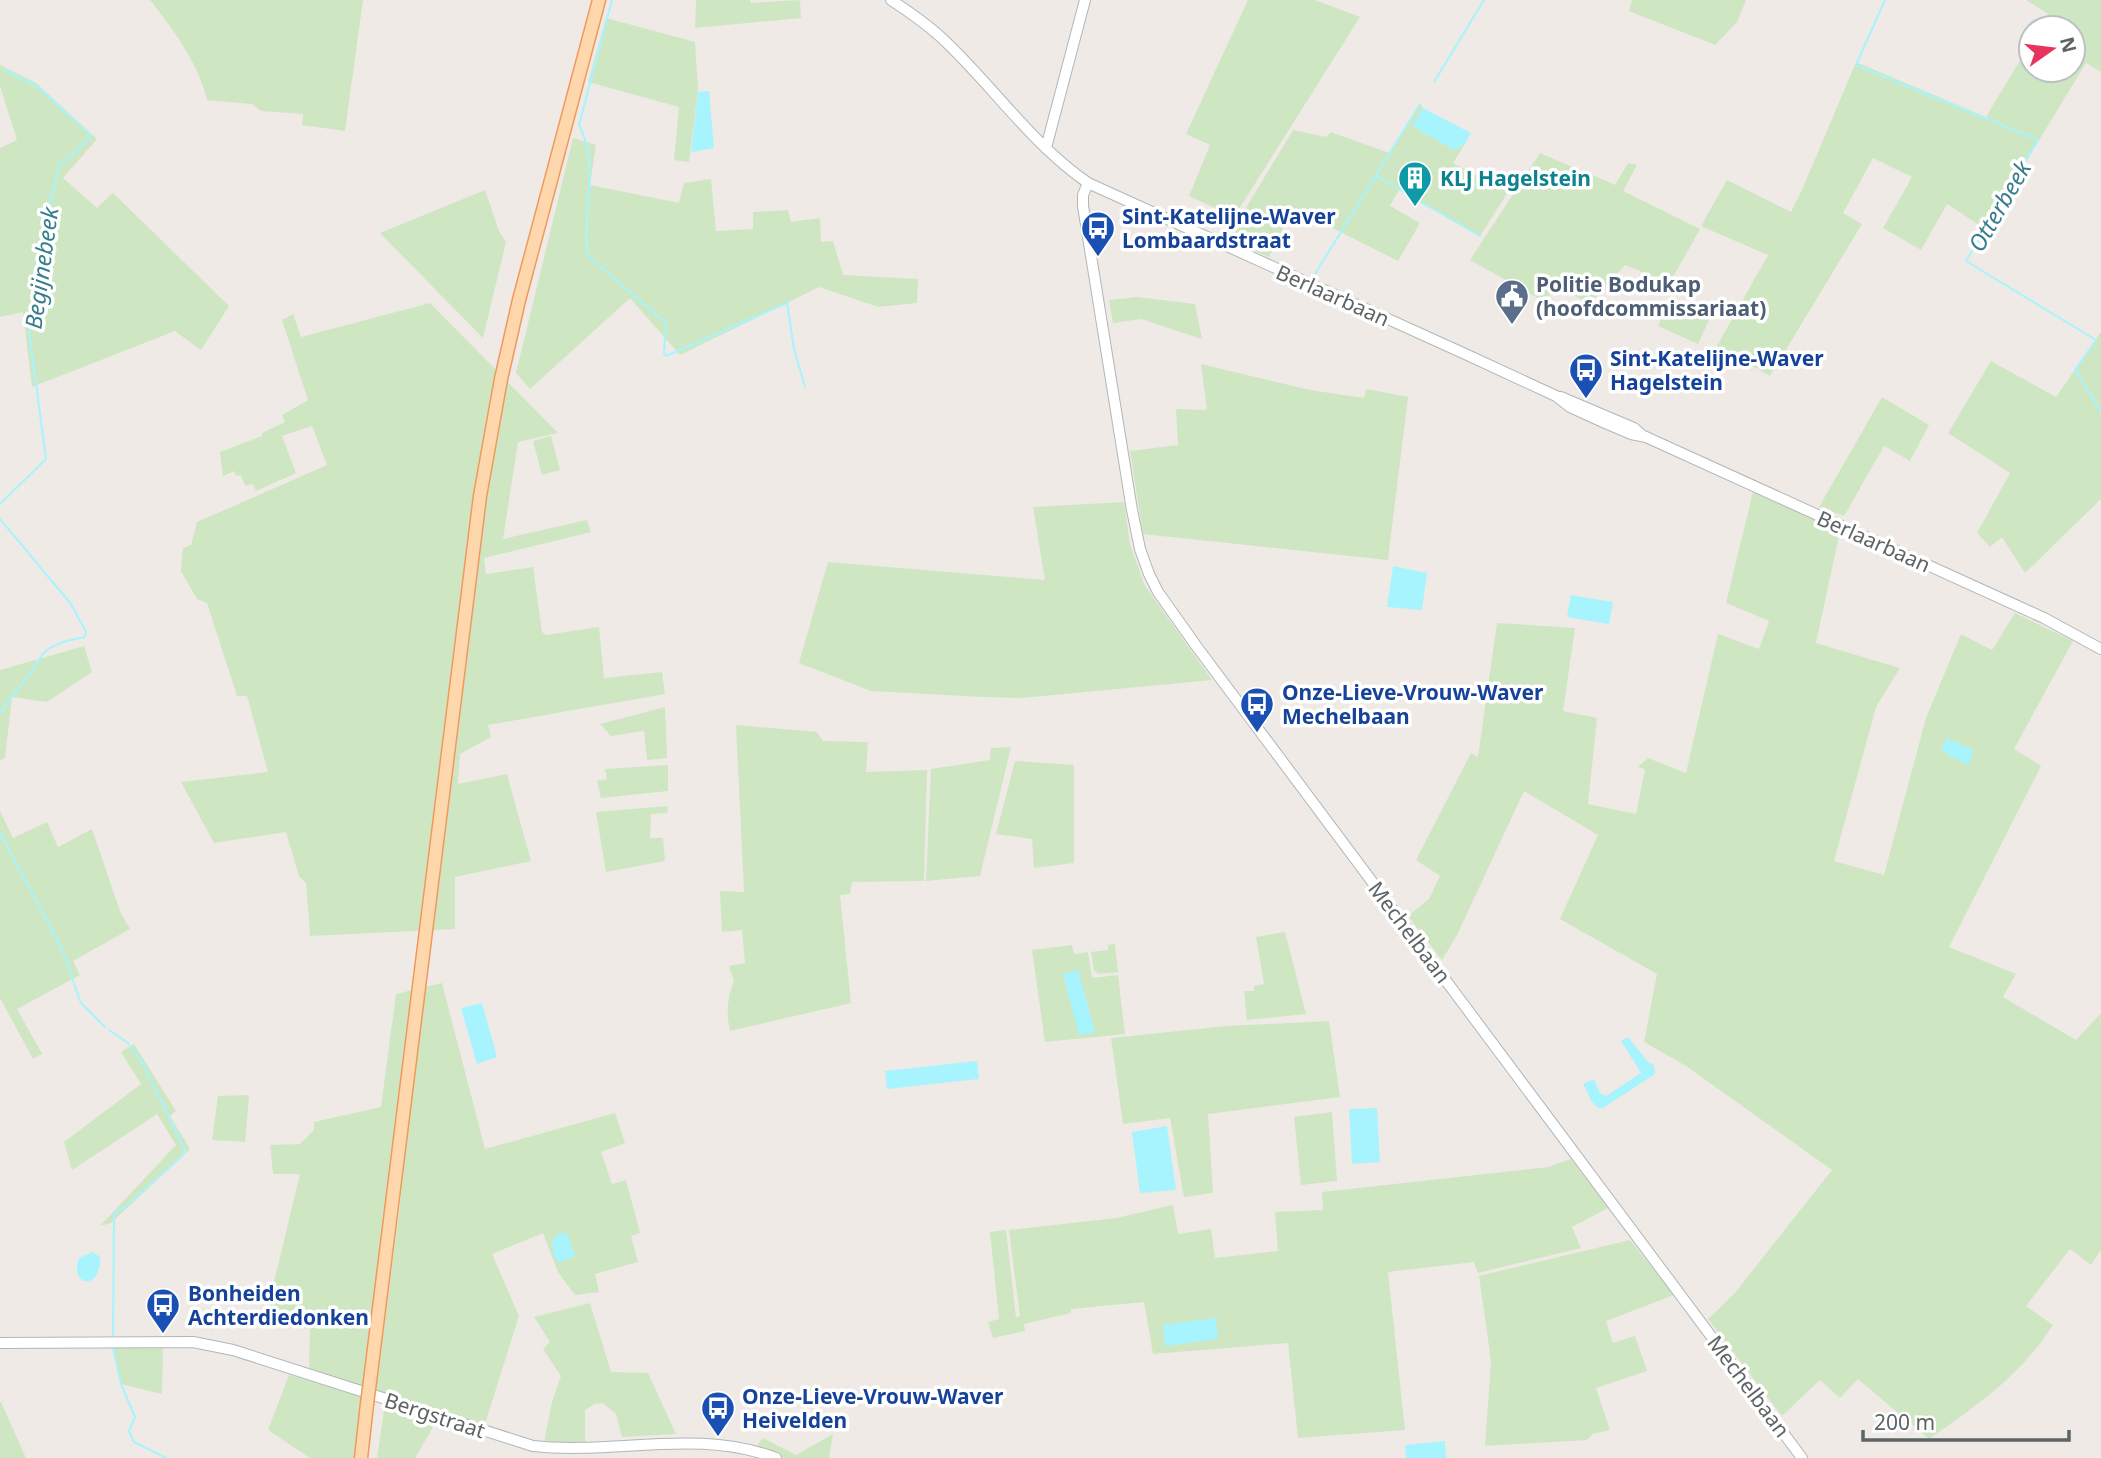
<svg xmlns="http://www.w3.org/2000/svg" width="2101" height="1458" viewBox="0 0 2101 1458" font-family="'Noto Sans',sans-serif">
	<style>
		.green { fill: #cee7c2 }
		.water { fill: #a7f4fe }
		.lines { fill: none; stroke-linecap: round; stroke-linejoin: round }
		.stream { stroke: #a7f4fe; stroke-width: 2 }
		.minor-casing { stroke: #b1b6b8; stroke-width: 12 }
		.major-casing { stroke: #f0995e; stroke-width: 15 }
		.minor { stroke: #fff; stroke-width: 10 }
		.major { stroke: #fed7ac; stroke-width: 12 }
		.major-bridge-casing { stroke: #f0995e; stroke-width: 15; stroke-linecap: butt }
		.major-bridge { stroke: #fed7ac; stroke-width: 12 }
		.labels { text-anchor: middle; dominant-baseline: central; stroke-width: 7; stroke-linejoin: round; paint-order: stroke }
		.culture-label { font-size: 21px; font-weight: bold; fill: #0d838f; stroke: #fff; text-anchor: start }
		.transit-label { font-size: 21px; font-weight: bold; fill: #164399; stroke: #fff; text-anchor: start }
		.service-label { font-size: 21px; font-weight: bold; fill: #4e5e75; stroke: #fff; text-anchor: start }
		.street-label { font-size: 21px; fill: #5d6466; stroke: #fff }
		.water-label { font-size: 23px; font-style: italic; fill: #387d8e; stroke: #fff }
	</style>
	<rect width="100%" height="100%" fill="#efeae6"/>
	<g class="green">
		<path d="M150 0H363L345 131 302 125 303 114 261 111 252 104 207 100C199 64 173 29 150 0Z"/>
		<polygon points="696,0 750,0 751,3 800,0 801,18 695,28"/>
		<polygon points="1248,0 1315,0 1360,17 1234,217 1189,196 1210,145 1186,134"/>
		<polygon points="1632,0 1746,0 1737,22 1715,45 1629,11"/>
		<polygon points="2026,0 2101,0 2101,72 2086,63 1985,229 1947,204 1921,250 1883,228 1912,177 1873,158 1843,213 1862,224 1770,376 1717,346 1768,255 1701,226 1727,180 1791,212 1802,190 1856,62 1986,117 2031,42 2031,70 2073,70 2073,28 2040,28 2048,14"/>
		<polygon points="606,18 695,42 698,90 689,162 674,160 679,107 588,82"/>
		<polygon points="0,65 36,83 97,139 63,178 97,208 113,193 229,306 201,350 175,331 32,387 23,312 0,317 0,148 17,140 0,86"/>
		<polygon points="1420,104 1423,108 1413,126 1454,150 1465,144 1453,163 1508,192 1480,236 1399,190 1390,206 1420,223 1398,261 1293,208 1269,257 1227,239 1293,130 1326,137 1331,132 1389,153"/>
		<polygon points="573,138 596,145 590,185 679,203 684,183 711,179 716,231 753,229 753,212 788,210 791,222 820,218 821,242 833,241 843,275 918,279 917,303 878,307 819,287 680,355 630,298 530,389 516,373"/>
		<polygon points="1540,153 1615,185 1628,163 1637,165 1623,191 1700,229 1666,290 1645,294 1640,289 1647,274 1625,265 1590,304 1556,286 1545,302 1470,260"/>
		<polygon points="485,190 499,231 506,242 483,338 380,233"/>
		<polygon points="1137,297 1195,304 1202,339 1141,319 1113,323 1109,300"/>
		<polygon points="1670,298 1710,318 1698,344 1658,326"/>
		<polygon points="430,303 558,433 518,442 503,539 587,520 591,532 484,558 486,574 533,567 542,632 546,635 599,627 604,678 662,672 665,694 488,725 491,737 460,754 458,784 507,774 531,861 455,877 455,929 310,936 306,883 299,876 286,832 214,843 181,782 268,772 247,696 237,696 207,603 197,599 181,571 183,548 191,545 197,522 327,465 312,426 282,436 296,473 256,491 253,484 245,486 241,475 236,476 234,471 223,476 220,452 262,436 262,433 285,422 282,415 308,400 282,320 293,314 301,337"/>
		<polygon points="2101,332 2101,499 2025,573 2002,537 1990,547 1977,533 2010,473 1948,433 1991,361 2056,397"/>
		<polygon points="1201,364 1310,390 1364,398 1366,389 1408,397 1388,560 1143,534 1130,451 1178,445 1176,409 1207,410"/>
		<polygon points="1882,397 1929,425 1910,461 1884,446 1844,516 1819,507"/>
		<polygon points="551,436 560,470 542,475 533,441"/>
		<path d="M1753 492 1840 531 1816 643 1900 668 1876 707 1834 861 1884 875 1926 718 1961 634 1992 650 2015 613 2073 641 2014 749 2041 766 1949 947 2016 974 2003 997 2076 1040 2101 1013V1250L2091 1265 2070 1249 2026 1306 2053 1325C2021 1375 1978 1405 1929 1439L1858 1379 1840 1398 1820 1380 1782 1416 1708 1319 1734 1294 1832 1170 1686 1066 1644 1042 1657 974 1560 919 1598 835 1524 791 1457 935 1442 960 1408 916 1429 899 1440 876 1416 860 1471 753 1478 757 1497 623 1575 628 1563 711 1597 718 1588 804 1636 814 1645 769 1638 767 1648 758 1686 773 1718 634 1759 649 1769 621 1726 603Z"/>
		<polygon points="1124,502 1130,544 1145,586 1212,680 1022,698 983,697 871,691 799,663 828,562 1045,580 1033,507"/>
		<polygon points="84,646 92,672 47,702 12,697 5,758 0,761 0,670"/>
		<polygon points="665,707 667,758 647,760 644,731 611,736 600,724"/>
		<path d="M736 725 817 732 823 741 868 742 866 772 927 770 924 881 852 882 850 894 840 895 851 1003 730 1031C726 1013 727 998 734 981L729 966 745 963 742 930 722 932 720 891 744 892Z"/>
		<polygon points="1011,747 980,876 926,881 931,769 990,760 991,748"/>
		<polygon points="1015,761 1074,765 1074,863 1034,868 1032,839 996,834"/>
		<polygon points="668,765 668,791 601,798 597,781 607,779 605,769"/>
		<polygon points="668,806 667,813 651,814 650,838 663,838 665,861 606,872 596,812"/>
		<polygon points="0,811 13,838 47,822 58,847 92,829 121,914 130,929 73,961 80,975 17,1009 42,1054 33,1059 0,998"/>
		<polygon points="1285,932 1306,1014 1247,1020 1244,991 1254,991 1254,986 1264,984 1256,937"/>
		<polygon points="1115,944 1118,972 1099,974 1094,971 1091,952 1108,950 1108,945"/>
		<polygon points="1072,945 1074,954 1088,952 1092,978 1118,975 1125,1034 1045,1042 1032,950"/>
		<polygon points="442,983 485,1149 615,1113 625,1143 601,1152 612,1184 626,1180 640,1233 631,1236 638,1262 595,1274 599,1292 575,1295 558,1272 543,1233 492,1254 519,1316 485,1424 376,1390 401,1196 389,1191 364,1386 309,1369 310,1329 267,1322 274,1282 300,1174 273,1174 270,1145 300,1144 314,1130 314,1122 381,1107 396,994"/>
		<polygon points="1329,1021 1340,1097 1208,1114 1213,1193 1184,1197 1170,1118 1123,1124 1111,1038 1227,1026"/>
		<polygon points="134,1044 176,1111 170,1116 190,1149 111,1223 100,1226 176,1145 157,1114 72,1170 64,1142 141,1084 121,1052"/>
		<polygon points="249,1095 245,1142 212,1140 218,1096"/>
		<polygon points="1332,1112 1337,1181 1301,1185 1294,1117"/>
		<polygon points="1571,1159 1608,1208 1572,1227 1581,1248 1478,1273 1474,1262 1388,1272 1405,1430 1298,1438 1288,1343 1153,1354 1144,1302 1071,1309 1071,1313 1024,1324 1025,1331 993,1338 988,1322 999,1319 990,1232 1006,1230 1016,1317 1020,1316 1009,1230 1116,1218 1173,1205 1178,1234 1211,1229 1215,1258 1278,1251 1275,1212 1323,1210 1322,1192 1548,1167"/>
		<polygon points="1630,1240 1674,1295 1606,1321 1613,1343 1635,1336 1647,1371 1596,1388 1610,1430 1593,1434 1587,1440 1485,1446 1491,1361 1479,1276"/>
		<polygon points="590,1303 611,1372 648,1373 676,1434 622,1437 616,1414 603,1403 595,1404 585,1410 585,1443 544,1443 552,1402 561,1376 543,1349 550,1342 534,1317"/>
		<polygon points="163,1346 162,1394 121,1384 113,1347"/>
		<polygon points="289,1375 362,1396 354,1458 310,1458 268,1430"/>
		<polygon points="0,1402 1,1402 26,1458 0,1458"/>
		<polygon points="385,1404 437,1420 415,1458 377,1458"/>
		<polygon points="833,1434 829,1458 781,1458 756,1447 763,1438 796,1455"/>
	</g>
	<g class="water">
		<polygon points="709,91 714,148 691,152 698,92"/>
		<polygon points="1423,108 1471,133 1465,144 1454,150 1412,126"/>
		<polygon points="1393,566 1427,573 1422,610 1387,607"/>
		<polygon points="1571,595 1613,602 1609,624 1567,617"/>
		<polygon points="1947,738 1974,751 1968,765 1941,751"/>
		<polygon points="1078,970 1095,1032 1079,1035 1063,974"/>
		<polygon points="482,1003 497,1057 477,1064 461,1008"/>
		<polygon points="1628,1037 1648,1062 1654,1065 1655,1074 1603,1108 1598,1108 1592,1102 1583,1084 1594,1079 1600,1093 1606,1096 1641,1073 1621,1041"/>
		<polygon points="977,1061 979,1079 887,1089 885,1071"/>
		<polygon points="1377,1108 1380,1162 1352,1164 1349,1109"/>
		<polygon points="1167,1126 1176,1190 1140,1193 1132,1132"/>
		<path d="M567 1233 575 1256 562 1262 557 1261C552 1250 549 1244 558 1234Z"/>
		<path d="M92 1252 100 1257C101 1292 69 1287 79 1258Z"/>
		<polygon points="1216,1318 1218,1339 1165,1346 1163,1325"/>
		<polygon points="1445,1441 1446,1458 1406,1458 1405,1445"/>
	</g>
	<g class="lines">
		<g class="stream">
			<path d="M612 0 579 125C601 166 581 213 588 256L666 323 664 353 666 356 787 303 794 349 805 387"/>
			<polyline points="1885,0 1856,65 2038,140 1966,261 2096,340 2075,370 2101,411"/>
			<polyline points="1434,82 1484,0"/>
			<polyline points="1376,176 1480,236"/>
			<polyline points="1315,274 1420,104"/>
			<polyline points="0,504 46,459 29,331 40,245 59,167 91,136 38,87 4,70"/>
			<path d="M0 519 71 604 86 632 85 637C72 640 58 642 47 650 40 655 39 662 34 668 23 684 10 696 0 714"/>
			<polyline points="0,833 61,947 81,1003 105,1027"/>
			<polyline points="109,1030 128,1043 140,1058 185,1150 183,1155 125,1207 114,1213 113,1335"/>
			<polyline points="113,1347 121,1384 135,1417 129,1431 134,1442 166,1458"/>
		</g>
		<g class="minor-casing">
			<g id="minor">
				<path d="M891 0C911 13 930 26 947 43 995 89 1032 144 1088 183L1463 353 1556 396 1570 407 1605 423 1631 434 1646 437 2044 618 2101 649"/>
				<polyline points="1046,148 1085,0"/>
				<polyline points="1088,183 1083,195 1083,206 1132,510 1140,549 1149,574 1158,592 1197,647 1802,1458"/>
				<polyline points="1561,397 1634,428 1642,435"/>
				<path d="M0 1343 193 1342 233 1350 533 1446C615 1455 697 1428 776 1458"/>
			</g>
		</g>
		<g class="major-casing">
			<g id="major">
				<polyline points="370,1381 480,496 501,379 519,300 599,0"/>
				<polyline points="361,1458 367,1404"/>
			</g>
		</g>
		<use href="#minor" class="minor"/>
		<use href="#major" class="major"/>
		<g class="major-bridge-casing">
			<polyline id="major-bridge" points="367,1404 370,1381"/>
		</g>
		<use href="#major-bridge" class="major-bridge"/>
	</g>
	<defs>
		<g id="building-pin" transform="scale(1.75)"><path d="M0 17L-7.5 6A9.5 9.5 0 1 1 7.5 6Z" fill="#0f9aa8" stroke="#fff"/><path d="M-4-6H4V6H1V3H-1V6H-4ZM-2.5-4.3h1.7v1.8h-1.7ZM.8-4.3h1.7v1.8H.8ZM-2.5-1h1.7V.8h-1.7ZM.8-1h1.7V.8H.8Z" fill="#fff"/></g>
		<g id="bus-pin" transform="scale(1.75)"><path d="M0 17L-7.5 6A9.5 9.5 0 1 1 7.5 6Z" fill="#1a4fb4" stroke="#fff"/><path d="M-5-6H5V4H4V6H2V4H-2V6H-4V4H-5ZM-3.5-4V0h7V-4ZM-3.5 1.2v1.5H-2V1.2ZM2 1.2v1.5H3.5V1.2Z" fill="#fff"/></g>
		<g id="civic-pin" transform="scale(1.75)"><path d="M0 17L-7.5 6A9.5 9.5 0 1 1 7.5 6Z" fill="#5c6f8a" stroke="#fff"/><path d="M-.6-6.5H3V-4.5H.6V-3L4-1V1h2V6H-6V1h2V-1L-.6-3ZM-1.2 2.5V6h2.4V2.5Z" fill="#fff"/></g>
	</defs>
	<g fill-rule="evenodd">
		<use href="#building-pin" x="1415" y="178"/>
		<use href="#bus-pin" x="1098" y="228"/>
		<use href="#civic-pin" x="1512" y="296"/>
		<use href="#bus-pin" x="1586" y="370"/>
		<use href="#bus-pin" x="1257" y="704"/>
		<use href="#bus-pin" x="163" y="1305"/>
		<use href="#bus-pin" x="718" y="1408"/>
	</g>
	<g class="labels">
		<g class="culture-label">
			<text x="1440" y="178">KLJ Hagelstein</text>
		</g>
		<g class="transit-label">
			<text x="1122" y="216">Sint-Katelijne-Waver<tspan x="1122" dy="24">Lombaardstraat</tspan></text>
			<text x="1610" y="358">Sint-Katelijne-Waver<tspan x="1610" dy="24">Hagelstein</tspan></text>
			<text x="1282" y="692">Onze-Lieve-Vrouw-Waver<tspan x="1282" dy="24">Mechelbaan</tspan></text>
			<text x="188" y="1293">Bonheiden<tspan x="188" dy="24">Achterdiedonken</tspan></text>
			<text x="742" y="1396">Onze-Lieve-Vrouw-Waver<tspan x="742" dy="24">Heivelden</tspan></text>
		</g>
		<g class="service-label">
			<text x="1536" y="284">Politie Bodukap<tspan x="1536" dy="24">(hoofdcommissariaat)</tspan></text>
		</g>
		<g class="street-label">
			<text transform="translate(1333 295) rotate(24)">Berlaarbaan</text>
			<text transform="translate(1874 541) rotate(24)">Berlaarbaan</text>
			<text transform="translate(1410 932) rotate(53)">Mechelbaan</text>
			<text transform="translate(1749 1386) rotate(53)">Mechelbaan</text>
			<text transform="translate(435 1415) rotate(18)">Bergstraat</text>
		</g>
		<g class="water-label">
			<text transform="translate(1999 206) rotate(-60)">Otterbeek</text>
			<text transform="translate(41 268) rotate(-82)">Begijnebeek</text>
		</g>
	</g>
	<g transform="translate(2052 49) rotate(76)"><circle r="33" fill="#ffffff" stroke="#bec1c2" stroke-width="2"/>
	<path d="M0-5L12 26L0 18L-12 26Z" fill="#e8335e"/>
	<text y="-10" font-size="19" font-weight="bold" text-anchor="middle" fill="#5d6466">N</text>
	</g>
	<path d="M1863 1430v10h206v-10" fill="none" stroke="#5d6466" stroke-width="3.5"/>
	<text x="1874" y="1430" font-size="21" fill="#5d6466" stroke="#ffffff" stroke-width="5" paint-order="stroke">200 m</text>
</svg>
